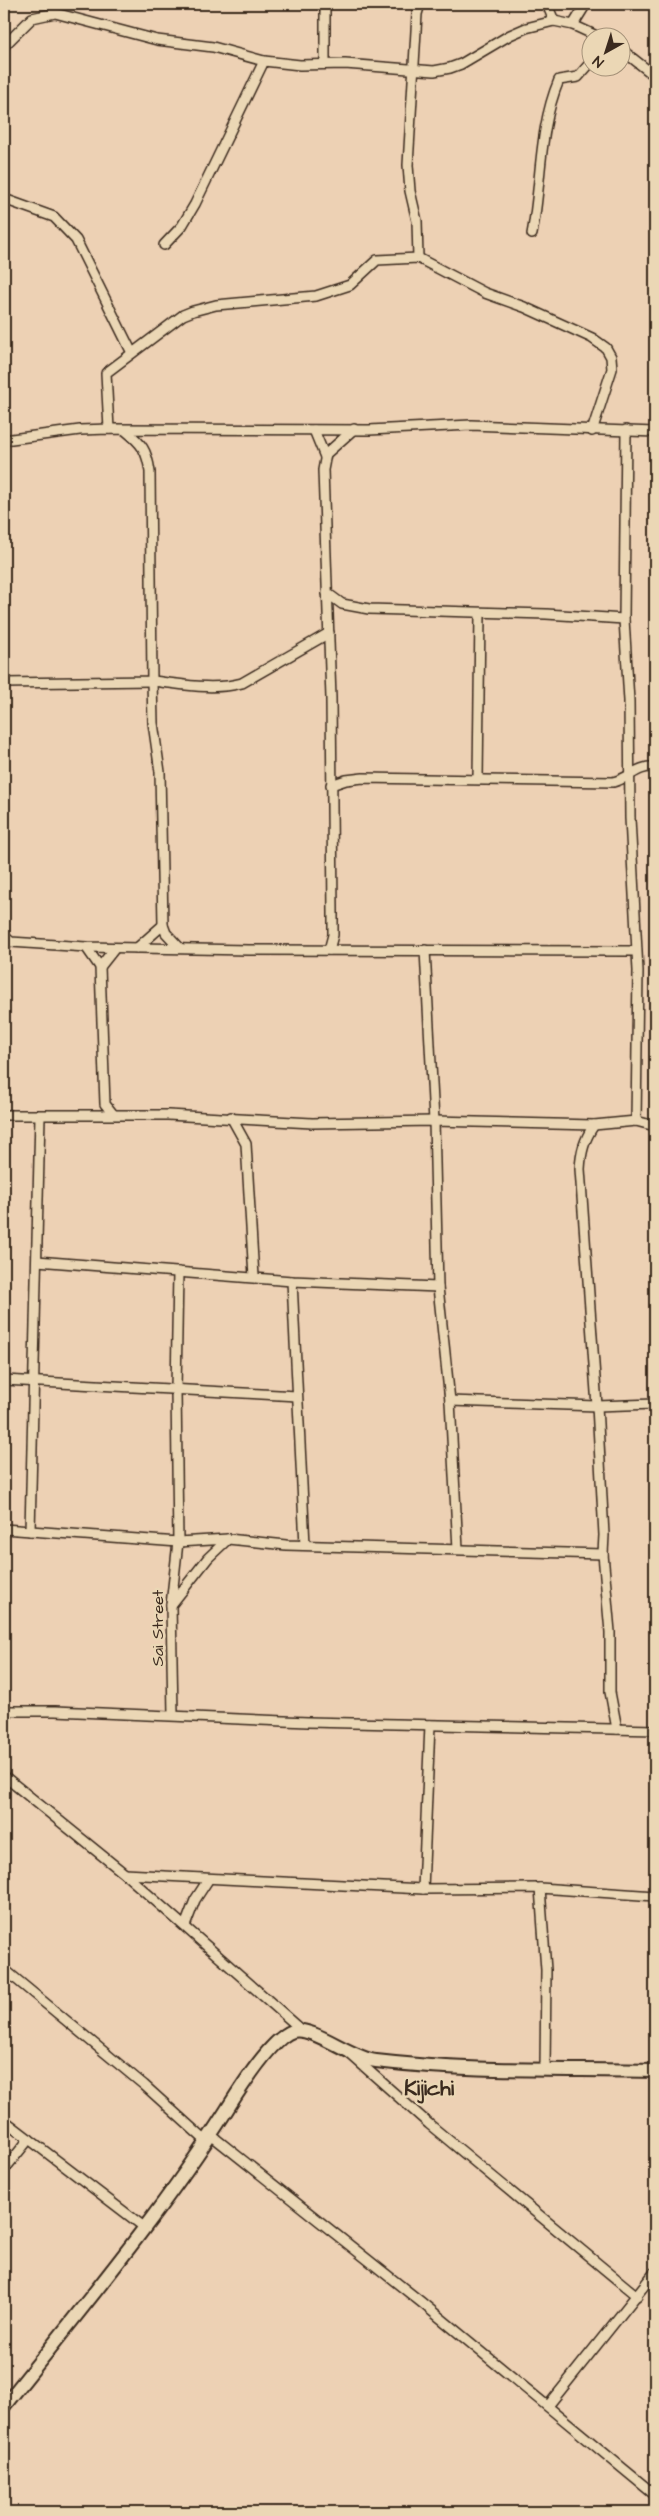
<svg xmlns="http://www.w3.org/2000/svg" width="659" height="2516" viewBox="0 0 659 2516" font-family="'Architects Daughter',sans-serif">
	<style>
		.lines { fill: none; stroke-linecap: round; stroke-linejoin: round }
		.street-casing { stroke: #3b2a1e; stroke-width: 12 }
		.secondary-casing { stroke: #3b2a1e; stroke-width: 16 }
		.street { stroke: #ebd7b5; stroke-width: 9 }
		.secondary { stroke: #ebd7b5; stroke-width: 12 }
		.labels { text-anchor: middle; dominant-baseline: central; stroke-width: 5; stroke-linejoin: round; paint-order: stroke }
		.street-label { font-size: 16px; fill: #3b2a1e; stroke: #ebd7b5 }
		.district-label { font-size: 21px; font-weight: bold; fill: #3b2a1e; stroke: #ebd7b5 }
	</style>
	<rect width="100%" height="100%" fill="#edd1b4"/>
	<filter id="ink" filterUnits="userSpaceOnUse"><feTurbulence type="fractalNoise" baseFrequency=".02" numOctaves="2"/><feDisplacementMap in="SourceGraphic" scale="10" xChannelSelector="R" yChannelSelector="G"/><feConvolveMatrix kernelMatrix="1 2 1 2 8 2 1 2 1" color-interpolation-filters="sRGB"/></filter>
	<g filter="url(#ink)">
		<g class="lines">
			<g class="street-casing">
				<g id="street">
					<polyline points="325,4 325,64"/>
					<polyline points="547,4 554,21"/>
					<polyline points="573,25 586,4"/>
					<polyline points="4,46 32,18 55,13 157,40 213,47 264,61 300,65 345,64 434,71 450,68 461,64 510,35 526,28 554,21 573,25 601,38"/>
					<polyline points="622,50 655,76"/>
					<polyline points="4,199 54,217 76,240 132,353"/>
					<path d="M532 234C542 182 538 130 559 80L578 77 592 61"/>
					<polyline points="164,245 182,226 195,204 264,61"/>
					<polyline points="418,258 417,221 410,191 408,165 417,14 420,4"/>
					<polyline points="109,429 106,373 183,315 193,311 216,305 316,296 350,285 377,260 418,258 485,293 524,307 592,338 606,348 611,357 612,369 592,431"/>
					<polyline points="314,430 325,457"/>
					<polyline points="626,430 624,619 629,701 630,818 638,971 636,1121"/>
					<polyline points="4,440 80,430 109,429 369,430 471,425 655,432"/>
					<polyline points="327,593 342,604 369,609 546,614 624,619"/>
					<path d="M4 683 152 681 150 472C147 450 142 444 125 430"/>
					<polyline points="478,779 480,614"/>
					<path d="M331 785 346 780 363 778 613 782C628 779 639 765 655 767"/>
					<polyline points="4,936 11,942 86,947 249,950 636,951"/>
					<polyline points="86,947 100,967 105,1104 113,1114"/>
					<polyline points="137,948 163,925"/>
					<path d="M180 948 166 933 163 925 160 772 153 723 152 681C181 684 212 691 242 683L329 633"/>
					<polyline points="329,950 333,935 333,912 331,698 323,470 326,454 354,429"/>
					<polyline points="425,950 434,1121 438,1287 450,1401 458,1549"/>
					<polyline points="100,967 115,948"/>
					<polyline points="4,1115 168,1115 312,1123 434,1121 594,1125 636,1121 655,1126"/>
					<polyline points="231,1117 246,1144 254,1277"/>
					<path d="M594 1125C584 1140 581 1152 580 1169L597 1406 604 1535 603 1554 610 1632V1692L617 1729"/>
					<polyline points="37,1261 292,1281 438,1287"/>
					<polyline points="292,1281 305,1545"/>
					<polyline points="4,1380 297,1396"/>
					<polyline points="450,1401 597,1406 655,1404"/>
					<polyline points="4,1529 178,1542 228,1539 286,1545 603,1554"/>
					<polyline points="30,1531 40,1116"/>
					<polyline points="171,1605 208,1558 228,1539"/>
					<polyline points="4,1711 55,1711 308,1722 655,1730"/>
					<polyline points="173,1715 171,1605 178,1542 176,1390 178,1272"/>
					<polyline points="4,1776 125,1874 303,2031"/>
					<polyline points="125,1874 423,1889 540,1888 655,1896"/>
					<polyline points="540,1888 546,1970 545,2069"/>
					<polyline points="423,1889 430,1725"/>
					<polyline points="185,1926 195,1900 208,1880"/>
					<polyline points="4,1969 144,2085 206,2141"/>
					<polyline points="350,2054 429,2124 637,2296"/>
					<polyline points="4,2120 144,2227"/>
					<polyline points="211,2135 421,2302 655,2495"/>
					<polyline points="4,2170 29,2139"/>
					<polyline points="548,2406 655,2272"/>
				</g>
			</g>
			<g class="secondary-casing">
				<path id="secondary" d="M4 2406C80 2310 160 2215 226 2111 238 2092 271 2038 293 2031 313 2026 351 2058 376 2061 468 2072 563 2069 655 2071"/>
			</g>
			<use href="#street" class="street"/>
			<use href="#secondary" class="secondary"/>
		</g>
	</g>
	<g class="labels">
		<g class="street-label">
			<text transform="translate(158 1628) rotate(-90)">Sai Street</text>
		</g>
		<g class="district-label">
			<text x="429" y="2088">Kijichi</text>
		</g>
	</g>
	<rect width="659" height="2516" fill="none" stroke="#ebd7b5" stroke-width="20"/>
	<rect x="10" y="10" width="639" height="2496" fill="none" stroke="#3b2a1e" stroke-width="2" filter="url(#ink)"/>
	<g transform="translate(606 52) rotate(219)"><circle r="24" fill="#ebd7b5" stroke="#a59279"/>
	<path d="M0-4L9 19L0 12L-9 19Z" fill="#3b2a1e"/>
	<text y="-8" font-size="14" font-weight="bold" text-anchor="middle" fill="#3b2a1e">N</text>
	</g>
</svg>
